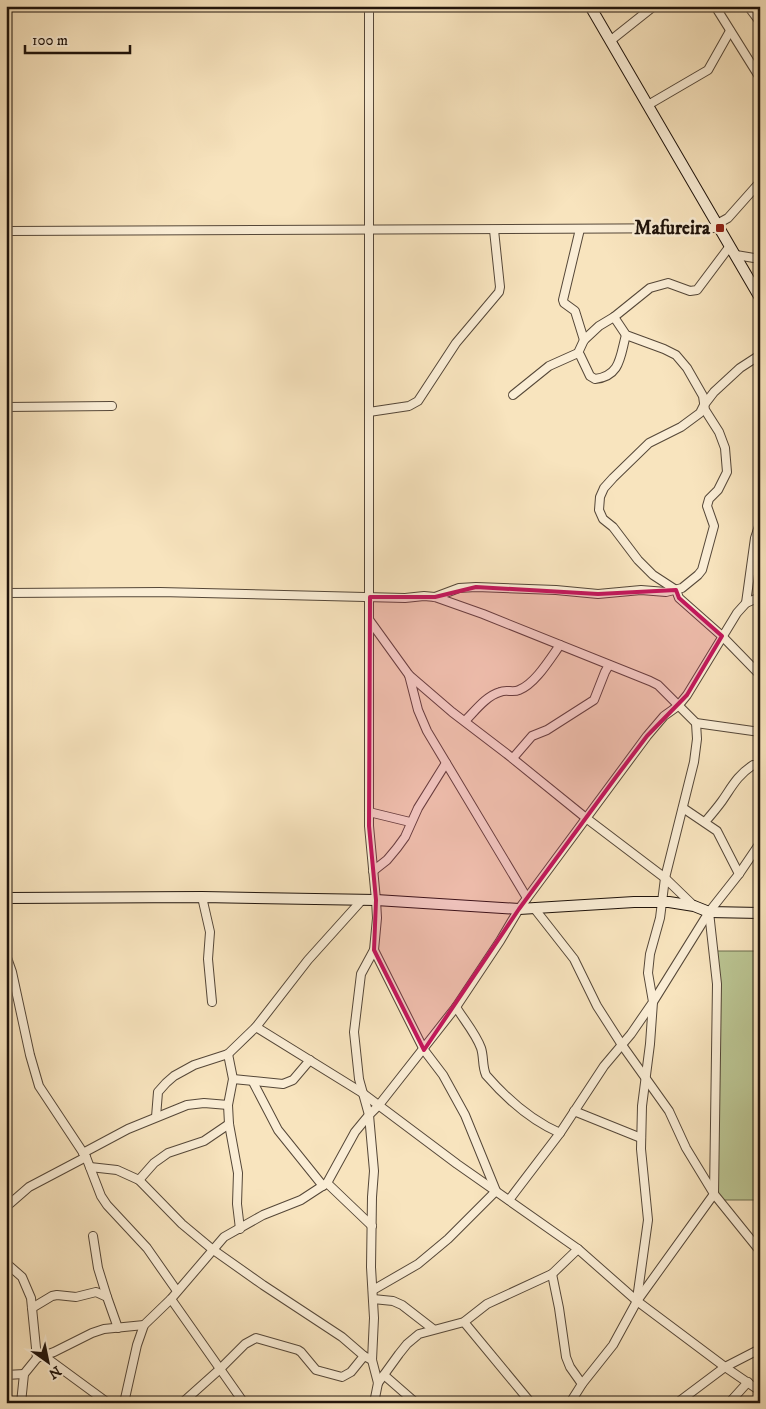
<svg xmlns="http://www.w3.org/2000/svg" width="766" height="1409" viewBox="0 0 766 1409" font-family="'IM FELL DW Pica',serif">
	<style>
		.green { fill: #bbc593; stroke: #6d6c4f }
		.lines { fill: none; stroke-linecap: round; stroke-linejoin: round }
		.street-casing { stroke: #554738; stroke-width: 10 }
		.secondary-casing { stroke: #1f130b; stroke-width: 12 }
		.street { stroke: #faedd5; stroke-width: 8 }
		.secondary { stroke: #faedd5; stroke-width: 10 }
		.marked { fill: #c2185b; fill-opacity: 0.2; stroke: #c2185b; stroke-width: 4; stroke-linejoin: round }
		.poi-dot { fill: #8f2418; stroke: #faedd5; stroke-width: 2 }
		.labels { text-anchor: middle; dominant-baseline: central; stroke-width: 5; stroke-linejoin: round; paint-order: stroke }
		.poi-label { font-size: 19px; font-weight: bold; fill: #1f130b; stroke: #faedd5; text-anchor: end }
	</style>
	<rect width="100%" height="100%" fill="#f8e4be"/>
	<filter id="stains"><feTurbulence type="fractalNoise" baseFrequency=".004" numOctaves="4"/><feColorMatrix values="0 0 0 0 .2 0 0 0 0 .09 0 0 0 0 .02 0 0 0 .5 -.17"/></filter>
	<radialGradient id="worn" r=".72"><stop offset=".6" stop-color="#630" stop-opacity="0"/><stop offset="1" stop-color="#630" stop-opacity=".3"/></radialGradient>
	<polygon class="green" points="717,951 760,951 760,1200 718,1200"/>
	<g class="lines">
		<g class="street-casing">
			<g id="street">
				<polyline points="369,6 369,826 376,900 377,918 374,950 361,974 354,1032 359,1079 369,1115 374,1171 372,1197 371,1267 374,1318 372,1360 378,1383 374,1403"/>
				<polyline points="715,6 760,78"/>
				<polyline points="748,6 760,22"/>
				<polyline points="610,41 654,6"/>
				<polyline points="648,105 708,70 730,31"/>
				<polyline points="717,224 728,218 760,182"/>
				<polyline points="580,229 563,300 564,303 575,311 584,340"/>
				<polyline points="6,231 720,228"/>
				<polyline points="736,255 760,259"/>
				<path d="M578 353 580 355 590 376 595 379C621 376 620 356 626 335"/>
				<polyline points="760,355 740,368 714,392 704,405 700,413 681,427 649,443 613,478 604,488 600,497 599,510 603,519 613,527 638,560 653,575 676,590 679,598 722,636 760,675"/>
				<polyline points="513,395 549,366 578,353 584,340 599,326 614,317 650,288 668,283 690,291 697,290 730,246"/>
				<polyline points="6,407 112,406"/>
				<polyline points="369,412 409,406 418,401 456,343 499,292 500,287 494,230"/>
				<polyline points="6,593 160,592 405,598 424,596 435,597 483,614 650,681 658,685 696,723 697,739 694,762 665,878 660,918 650,954 648,973 653,1002 631,1034 604,1066 560,1133 509,1200"/>
				<polyline points="435,597 459,588 476,587 556,590 598,594 641,590 666,592 682,588 698,575 702,570 714,526 707,506 709,499 718,490 727,472 725,448 719,432 705,410 703,396 687,368 676,355 664,349 626,335 614,317"/>
				<polyline points="746,603 755,538 760,523"/>
				<polyline points="370,621 409,675 452,712 507,754 586,818 665,878 694,906"/>
				<polyline points="409,675 418,710 427,731 527,898"/>
				<path d="M465 721C475 711 486 696 500 692 506 689 513 693 519 690 535 684 550 659 560 645"/>
				<polyline points="696,723 760,732"/>
				<polyline points="513,758 532,736 547,730 594,700 605,672 609,665"/>
				<polyline points="683,808 717,831 739,874"/>
				<polyline points="369,812 410,822"/>
				<path d="M705 822C711 815 717 808 722 801 733 785 737 776 753 765L757 766 760 770"/>
				<polyline points="373,871 387,860 397,848 405,837 418,808 446,763"/>
				<polyline points="202,897 210,932 208,959 212,1002"/>
				<polyline points="534,908 574,959 597,1006 622,1045 669,1111 686,1148 714,1194 760,1251"/>
				<polyline points="6,955 12,972 30,1055 39,1086 86,1157 101,1196 107,1205 147,1248 177,1291"/>
				<path d="M456 1007C464 1020 476 1034 481 1048 484 1057 482 1066 486 1075 506 1098 532 1121 560 1133"/>
				<polyline points="256,1027 361,1092 457,1164 578,1249 637,1301 725,1367 760,1391"/>
				<polyline points="228,1054 233,1079 228,1105 229,1124 238,1173 237,1204 240,1229"/>
				<polyline points="233,1079 283,1084 293,1080 310,1060"/>
				<polyline points="253,1082 278,1130 323,1186"/>
				<polyline points="574,1111 641,1138"/>
				<polyline points="156,1117 158,1092 166,1083 174,1076 194,1065 228,1054 256,1027 308,960 362,900"/>
				<polyline points="83,1153 128,1129 187,1105 204,1103 228,1105"/>
				<polyline points="90,1167 117,1170 139,1180 182,1224 212,1249 263,1285 342,1337 364,1356 372,1360"/>
				<polyline points="139,1180 154,1163 168,1153 204,1141 229,1124"/>
				<polyline points="327,1183 372,1226"/>
				<polyline points="6,1207 29,1187 86,1157"/>
				<polyline points="93,1236 98,1268 107,1297"/>
				<polyline points="6,1263 22,1277 31,1298 37,1358"/>
				<polyline points="552,1274 559,1308 566,1357 570,1367 582,1384"/>
				<polyline points="373,1290 418,1264 448,1239 496,1191 465,1115 443,1075 424,1050 374,950"/>
				<polyline points="171,1299 244,1403"/>
				<polyline points="373,1299 393,1301 402,1305 433,1329"/>
				<polyline points="637,1299 648,1220 641,1149 642,1106 650,1044 653,1002 709,912 739,874 760,843"/>
				<polyline points="32,1308 52,1296 57,1295 76,1297 96,1292 107,1297 118,1328"/>
				<polyline points="464,1322 531,1403"/>
				<polyline points="44,1356 108,1403"/>
				<polyline points="6,1375 24,1374"/>
				<polyline points="384,1375 416,1403"/>
				<polyline points="378,1383 399,1354 407,1344 419,1334 464,1322 487,1304 552,1274 578,1249"/>
				<polyline points="21,1403 24,1374 37,1358 54,1352 92,1333 104,1329 144,1325"/>
				<polyline points="124,1403 137,1345 144,1325 171,1299 224,1237 263,1215 301,1200 327,1183 355,1132 369,1115 379,1105 456,1007 500,941 519,909 647,736 664,716 678,706 687,695 737,613 746,603 760,597"/>
				<polyline points="182,1403 220,1369 245,1344 256,1338 298,1350 301,1352 316,1370 342,1377 351,1372 364,1356"/>
				<polyline points="570,1403 582,1384 613,1345 637,1301 714,1194 717,984 709,912"/>
				<polyline points="677,1403 725,1367 760,1349"/>
				<polyline points="729,1403 748,1382"/>
			</g>
		</g>
		<g class="secondary-casing">
			<g id="secondary">
				<polyline points="590,6 760,298"/>
				<polyline points="6,898 202,897 376,900 519,909 634,902 669,902 694,906 709,912 760,913"/>
			</g>
		</g>
		<use href="#street" class="street"/>
		<use href="#secondary" class="secondary"/>
	</g>
	<path class="marked" d="M476 587 598 594 676 590 679 598 722 636 687 695 647 736 616 777 519 909 424 1050 374 950 376 900 369 826 370 597H435Z"/>
	<rect class="poi-dot" x="715" y="223" width="10" height="10" rx="2.5"/>
	<g class="labels">
		<g class="poi-label">
			<text x="710" y="228">Mafureira</text>
		</g>
	</g>
	<rect width="766" height="1409" fill="none" stroke="#f8e4be" stroke-width="25"/>
	<rect x="8" y="8" width="751" height="1394" fill="none" stroke="#1f130b" stroke-width="2.5"/>
	<rect x="12" y="12" width="741" height="1384" fill="none" stroke="#1f130b"/>
	<g transform="translate(48 1362) rotate(147)" stroke="#faedd5" stroke-width="4" paint-order="stroke">
	<path d="M0-4L9 19L0 12L-9 19Z" fill="#1f130b"/>
	<text y="-8" font-size="14" font-weight="bold" text-anchor="middle" fill="#1f130b">N</text>
	</g>
	<path d="M25 45v8h105v-8" fill="none" stroke="#1f130b" stroke-width="2.5"/>
	<text x="32" y="45" font-size="15" fill="#1f130b" stroke="#faedd5" stroke-width="4" paint-order="stroke">100 m</text>
	<rect width="100%" height="100%" filter="url(#stains)"/>
	<rect width="100%" height="100%" fill="url(#worn)"/>
</svg>
